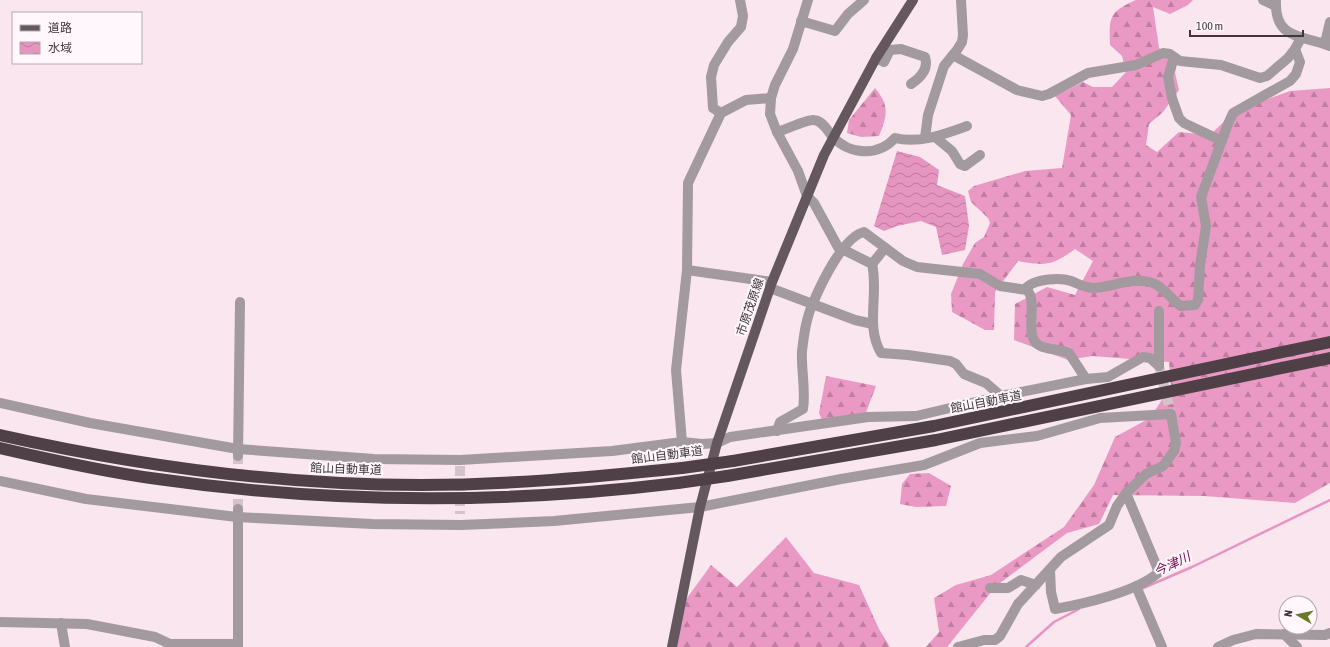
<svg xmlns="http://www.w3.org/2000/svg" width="1330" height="647" viewBox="0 0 1330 647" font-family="'Asap Condensed','Noto Sans JP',sans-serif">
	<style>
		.forest { fill: url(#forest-firs) }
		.water { fill: url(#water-waves) }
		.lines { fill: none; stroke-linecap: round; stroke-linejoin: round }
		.stream { stroke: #e695c0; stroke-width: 2.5 }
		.minor-tunnel { stroke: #d4c3cb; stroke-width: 10; stroke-dasharray: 10 5; stroke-linecap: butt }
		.minor { stroke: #a29a9e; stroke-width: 10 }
		.major { stroke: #65575e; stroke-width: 10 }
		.highway { stroke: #4f4047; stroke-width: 12 }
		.highway-bridge { stroke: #4f4047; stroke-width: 12 }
		.labels { text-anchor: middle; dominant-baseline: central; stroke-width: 4; stroke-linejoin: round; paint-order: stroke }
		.street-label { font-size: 12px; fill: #3e373a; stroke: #fff7fb }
		.water-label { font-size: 13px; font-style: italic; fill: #6c0b4b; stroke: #fff7fb }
	</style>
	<defs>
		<pattern id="forest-firs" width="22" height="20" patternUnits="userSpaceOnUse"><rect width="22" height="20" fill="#ea99c4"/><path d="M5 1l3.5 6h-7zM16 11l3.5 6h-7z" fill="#bf7ea0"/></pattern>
		<pattern id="water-waves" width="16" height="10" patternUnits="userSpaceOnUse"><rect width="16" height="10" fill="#e695c0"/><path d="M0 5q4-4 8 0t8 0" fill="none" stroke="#bc7a9d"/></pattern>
	</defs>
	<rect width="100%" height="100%" fill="#f9e6ef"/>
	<g class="forest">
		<path d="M1136 0H1193L1188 5 1170 14 1153 7 1159 48 1177 63 1175 73 1179 90 1163 112 1149 124 1146 145 1157 152 1179 132 1210 135 1233 113 1254 104 1290 91 1330 88V483L1295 503 1204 496 1113 495 1099 524 1067 533 996 586 947 647H926L939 632 934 598 956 585 991 575 1064 527 1094 485 1115 437 1150 418 1171 386 1169 362 1092 356 1068 360 1014 340 1015 304 1047 287 1075 295 1093 261 1075 249C1052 266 1045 266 1018 261L995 292 994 330H985L952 312 951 294 963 264 975 243 984 237 990 223 988 218 971 202 968 191 974 186 1025 171 1062 168 1071 115 1055 96 1083 82 1093 87H1112L1126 72 1122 56 1110 45C1109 17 1109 12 1136 0Z"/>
		<path d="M875 88C890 106 887 116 879 136L861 137 847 133 849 120Z"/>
		<polygon points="826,376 876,386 862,423 823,422 819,413"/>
		<polygon points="929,473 951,486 946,506 916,507 900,504 902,484 910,474"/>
		<polygon points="786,537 814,573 859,585 879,629 890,647 677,647 682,605 711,565 737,587"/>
	</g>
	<polygon class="water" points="897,151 920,157 939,170 937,185 965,196 969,226 965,250 942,255 936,227 921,221 897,226 884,231 874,226"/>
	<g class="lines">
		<g class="stream">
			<polyline points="1141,589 1192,567 1330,500"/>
			<polyline points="1026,647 1054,622 1079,609"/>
		</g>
		<g class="minor-tunnel">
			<polyline points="1159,366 1171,414"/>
			<polyline points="460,466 460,514"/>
			<polyline points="238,509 238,456"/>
		</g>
		<g class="minor">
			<path d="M808 0 793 49 775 85 771 98 770 114 777 132 798 171 807 196 814 203 838 247 872 264C879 293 865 326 881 353L908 355 950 361 956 364 964 374 986 383 1001 396"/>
			<polyline points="1263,0 1276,6"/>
			<path d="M1276 0C1274 40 1302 35 1330 46"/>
			<polyline points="801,21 835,31 848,14 864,0"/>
			<polyline points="1325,43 1330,22"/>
			<polyline points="953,55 1017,90 1042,96 1049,94 1088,73 1136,65 1163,53 1170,54 1180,61 1221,65 1260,78 1267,76 1288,58 1295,49 1301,38"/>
			<polyline points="1174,57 1168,77 1172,98 1179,118 1184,123 1222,141"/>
			<path d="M876 58 884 62 890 50 901 49 925 57C929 69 920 78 911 84"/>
			<polyline points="721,113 713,108 711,77 714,65 728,42 741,27 743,16 740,0"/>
			<path d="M777 132C785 130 807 119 814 120 823 121 827 130 832 136 849 155 878 157 895 138 919 144 945 134 967 126"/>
			<polyline points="935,137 952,151 960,164 965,166 980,155"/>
			<polyline points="925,138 928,115 944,66 957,50 962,42 963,35 961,0"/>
			<polyline points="872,264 885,248"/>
			<polyline points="687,270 772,282"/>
			<polyline points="770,288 855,320 873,324"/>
			<path d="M1027 290V287C1036 279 1060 277 1071 281 1079 284 1085 288 1094 288 1113 287 1136 275 1155 284 1165 289 1172 300 1181 306L1195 305 1198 300 1200 265 1206 226 1201 197 1228 124 1233 113 1290 81 1296 74 1300 62 1295 49"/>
			<polyline points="1159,311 1159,366"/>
			<polyline points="0,403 90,423 238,449 374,459 460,460 612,451 682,442 702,444 717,443 730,437 868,417 916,416 1001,396 1086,379 1108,377 1143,357 1150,358 1159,366"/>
			<path d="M777 431 780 422 803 409C806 390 801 370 802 351 804 335 806 318 813 303 821 284 843 237 864 232L903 261 917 267 980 274 1000 286 1027 290C1038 301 1025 331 1036 343 1043 350 1060 349 1069 353L1086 379"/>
			<polyline points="682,442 676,370 687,270 688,183 721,113 746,100 771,98"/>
			<polyline points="238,456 240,302"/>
			<polyline points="0,481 86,499 237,517 372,524 461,525 554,521 700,507 841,479 924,465 980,443 1037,436 1100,418 1171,414 1176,443 1174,451 1163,466 1146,474 1126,493 1117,506 1109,525 1061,557 1018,604 1000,636 995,640 984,640 958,647"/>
			<polyline points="238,509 238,647"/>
			<path d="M1050 570 1051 592 1055 609C1083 604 1136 592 1158 573L1157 567 1126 493"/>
			<polyline points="1136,586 1162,647"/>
			<polyline points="990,588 1008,588 1021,580 1036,585"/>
			<polyline points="0,622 87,624 155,637 170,644 238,644"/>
			<polyline points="61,623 65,647"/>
			<polyline points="1284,634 1297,647"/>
			<polyline points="1218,647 1233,640 1256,634 1325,635 1330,633"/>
		</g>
		<polyline class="major" points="672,647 700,507 717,443 772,282 824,155 876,58 913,0"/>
		<g class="highway">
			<path d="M0 435C138 466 279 485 421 485 508 485 595 477 682 468"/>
			<path d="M0 448C52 460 105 472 158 479 331 504 505 504 678 483"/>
			<polyline points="733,461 934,426 1330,342"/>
			<polyline points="727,476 936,440 1330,358"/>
		</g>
		<g class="highway-bridge">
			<polyline points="682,468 733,461"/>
			<polyline points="678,483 727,476"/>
		</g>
	</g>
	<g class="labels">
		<g class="street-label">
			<text transform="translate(750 307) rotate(-71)">市原茂原線</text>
			<text transform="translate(986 402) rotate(-11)">館山自動車道</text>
			<text transform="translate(667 455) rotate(-7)">館山自動車道</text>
			<text transform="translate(346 469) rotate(2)">館山自動車道</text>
		</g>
		<g class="water-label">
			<text transform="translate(1172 564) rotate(-26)">今津川</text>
		</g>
	</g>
	<rect x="12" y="12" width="130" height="52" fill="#fff7fb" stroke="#b2aaae"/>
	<rect x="20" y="25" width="20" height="6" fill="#65575e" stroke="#b2aaae"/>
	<text x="48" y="32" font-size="12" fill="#3e373a">道路</text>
	<rect x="20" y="42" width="20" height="12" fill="url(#water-waves)" stroke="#b2aaae"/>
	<text x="48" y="52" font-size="12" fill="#3e373a">水域</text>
	<g transform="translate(1298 615) rotate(279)"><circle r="19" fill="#fff7fb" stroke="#b2aaae"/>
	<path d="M0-3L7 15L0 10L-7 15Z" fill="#697b2a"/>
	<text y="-6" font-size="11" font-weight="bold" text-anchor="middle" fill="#3e373a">N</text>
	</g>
	<path d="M1190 30v6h113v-6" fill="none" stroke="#3e373a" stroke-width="2"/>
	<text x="1196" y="30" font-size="12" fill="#3e373a" stroke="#fff7fb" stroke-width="3" paint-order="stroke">100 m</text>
</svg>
